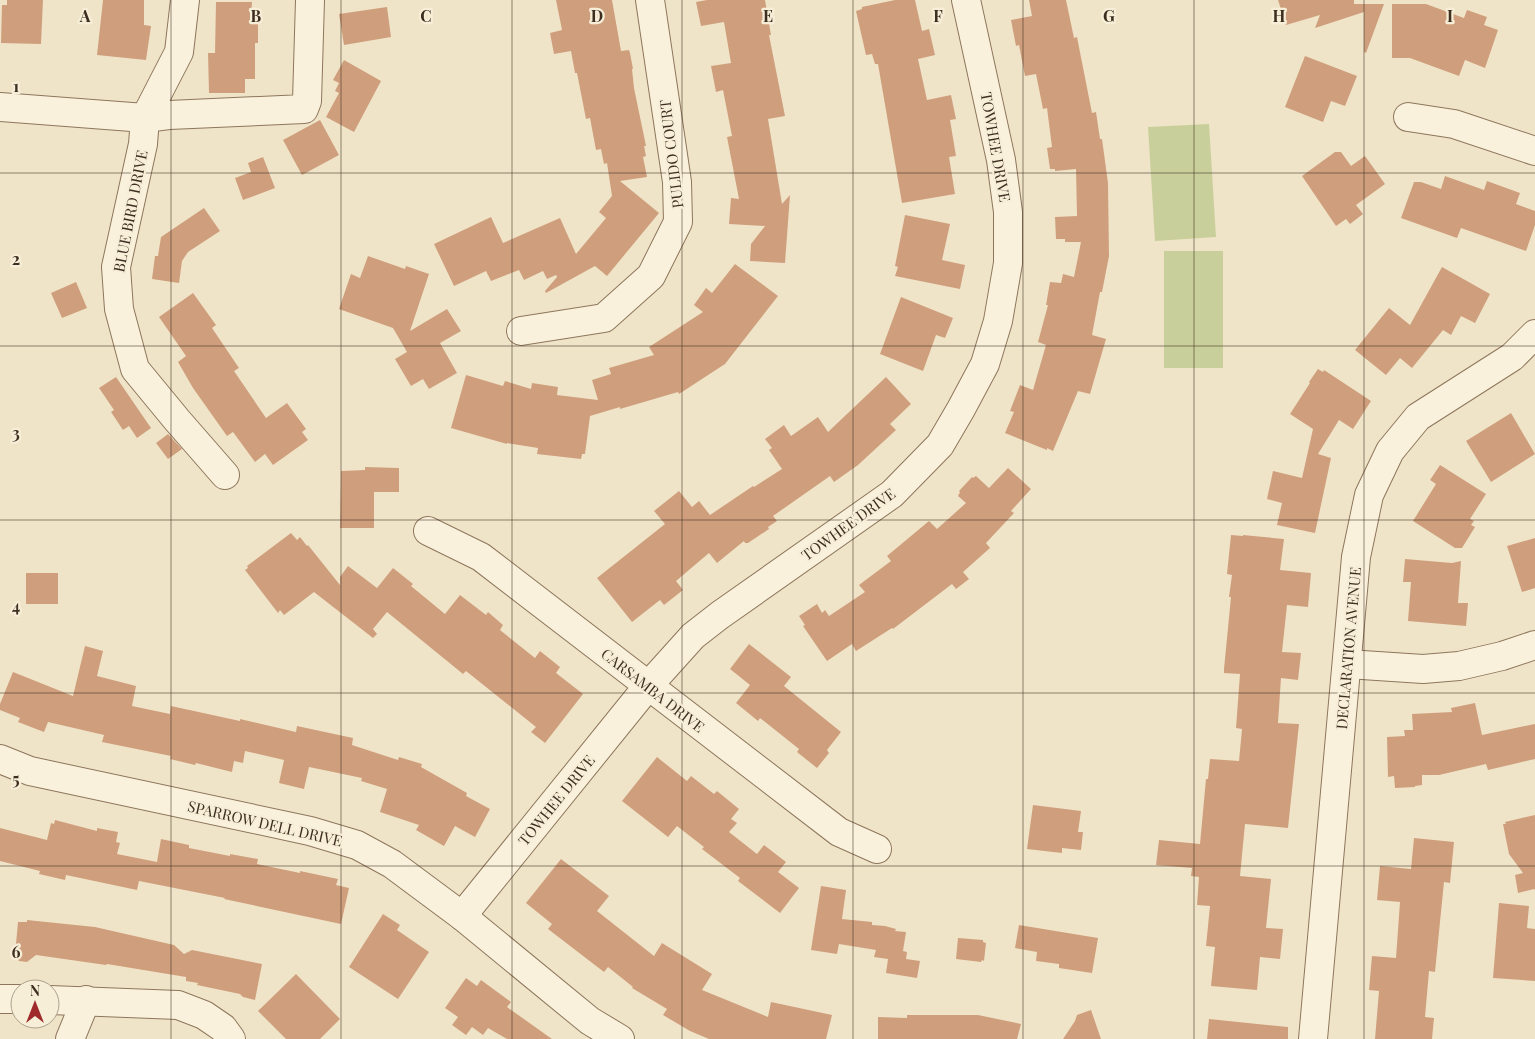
<svg xmlns="http://www.w3.org/2000/svg" width="1535" height="1039" viewBox="0 0 1535 1039" font-family="'Playfair Display',serif">
	<style>
		.green { fill: #c9cf9b }
		.building { fill: #cf9f7d }
		.lines { fill: none; stroke-linecap: round; stroke-linejoin: round }
		.minor-casing { stroke: #8d765c; stroke-width: 30 }
		.minor { stroke: #faf1dc; stroke-width: 28 }
		.grid { fill: none; stroke: #3d2e20; stroke-width: 1; stroke-opacity: 0.55 }
		.labels { text-anchor: middle; dominant-baseline: central; stroke-width: 4.5; stroke-linejoin: round; paint-order: stroke }
		.street-label { font-size: 15px; fill: #3d2e20; stroke: #f7eed8 }
		.grid-label { font-size: 16px; text-anchor: middle; font-weight: bold; fill: #3d2e20; stroke: #f7eed8; stroke-width: 4.5; stroke-linejoin: round; paint-order: stroke }
	</style>
	<rect width="100%" height="100%" fill="#f0e4c8"/>
	<g class="green">
		<polygon points="1209,124 1216,237 1155,241 1148,127"/>
		<rect x="1164" y="251" width="59" height="117"/>
	</g>
	<g class="building">
		<polygon points="7,0 43,0 41,44 1,43 2,5 7,5"/>
		<polygon points="103,0 144,0 144,25 151,26 146,60 97,55"/>
		<polygon points="556,0 612,0 621,51 629,50 630,53 633,69 632,69 634,88 646,146 644,146 646,156 643,157 647,177 620,181 659,213 607,276 595,266 546,293 545,291 557,277 556,275 547,279 543,271 524,280 519,270 491,281 486,271 454,286 434,244 491,217 503,243 560,218 576,254 606,218 599,212 612,196 607,163 604,164 601,149 596,150 590,118 586,119 577,73 575,73 571,51 554,54 550,33 562,30"/>
		<polygon points="707,0 765,0 771,35 769,35 785,116 768,119 782,204 790,195 785,263 750,261 751,244 765,226 729,224 731,198 739,199 727,137 732,136 723,90 716,92 711,66 731,63 724,22 701,26 696,2"/>
		<polygon points="895,0 915,0 922,31 929,29 935,55 918,59 927,100 951,95 956,119 950,120 956,156 949,157 955,194 902,203 878,64 875,64 872,54 866,55 856,11 862,9 862,7"/>
		<polygon points="1029,0 1066,0 1074,38 1077,37 1092,113 1096,112 1100,139 1102,139 1108,183 1109,256 1102,292 1100,292 1092,335 1106,339 1090,394 1078,391 1053,451 1047,448 1047,450 1005,433 1014,412 1010,411 1020,385 1033,390 1046,345 1038,342 1048,305 1046,305 1050,282 1061,283 1063,274 1074,277 1081,242 1065,242 1065,239 1056,239 1055,217 1077,216 1076,169 1055,171 1055,169 1050,169 1047,148 1052,147 1047,108 1043,109 1036,74 1025,76 1019,45 1016,46 1011,20 1032,16"/>
		<polygon points="1278,0 1354,0 1354,4 1384,4 1366,53 1364,52 1364,12 1315,28 1320,15 1286,25"/>
		<polygon points="216,2 252,2 251,16 258,16 258,43 255,43 255,79 245,79 245,93 209,93 208,53 215,53"/>
		<polygon points="1392,4 1426,4 1464,18 1467,10 1487,17 1484,25 1498,30 1485,68 1465,60 1459,76 1410,58 1392,58"/>
		<polygon points="387,7 391,37 344,45 339,14"/>
		<polygon points="1305,56 1357,76 1345,106 1331,101 1323,122 1285,107"/>
		<polygon points="344,60 381,81 354,132 326,117 339,93 335,91 339,83 333,80"/>
		<polygon points="320,120 339,155 302,175 283,140"/>
		<polygon points="1335,152 1341,152 1351,166 1365,156 1385,184 1356,205 1363,214 1350,224 1346,219 1336,226 1302,176"/>
		<polygon points="263,157 275,188 243,200 235,178 251,172 248,163"/>
		<polygon points="1445,176 1484,190 1487,181 1520,193 1516,204 1535,211 1535,225 1526,251 1461,228 1457,238 1401,218 1414,182 1421,182 1441,189"/>
		<polygon points="204,208 220,231 188,252 182,261 179,283 152,279 155,256 158,256 161,237"/>
		<polygon points="905,215 950,224 942,260 965,265 960,289 895,276 898,267 895,266"/>
		<polygon points="368,256 405,269 406,266 429,274 410,331 447,309 461,331 440,343 457,373 429,389 423,379 411,386 395,359 407,352 393,328 339,309 351,274 360,278"/>
		<polygon points="735,264 778,296 725,364 679,394 678,392 620,409 620,407 590,416 585,454 582,454 581,459 537,454 538,448 507,443 507,444 451,428 466,375 503,386 505,381 531,389 532,383 558,387 557,395 598,400 592,380 611,374 609,368 654,355 649,347 703,312 694,305 706,288 712,293"/>
		<polygon points="1442,267 1490,294 1475,323 1461,316 1451,335 1443,330 1412,368 1400,358 1386,375 1355,350 1389,308 1410,325"/>
		<polygon points="76,282 87,308 62,318 51,293"/>
		<polygon points="193,293 216,325 212,328 239,368 234,371 266,418 287,403 306,429 302,432 308,440 273,465 265,454 255,462 233,432 227,436 193,388 178,362 186,356 159,317"/>
		<polygon points="901,297 953,318 945,338 936,335 923,371 880,354"/>
		<polygon points="1318,369 1323,372 1324,370 1371,401 1353,429 1339,420 1318,454 1331,458 1315,533 1277,525 1282,503 1267,499 1273,471 1302,478 1313,429 1290,414 1310,383 1309,382"/>
		<polygon points="116,377 151,428 137,438 129,426 123,430 111,412 114,410 99,388"/>
		<polygon points="886,377 911,404 890,424 896,430 858,465 834,482 830,476 773,516 777,521 768,527 769,529 748,543 745,543 744,541 717,563 709,553 676,581 683,590 664,605 660,600 632,622 597,578 665,524 654,511 679,491 692,507 699,501 710,515 753,486 754,487 782,469 769,450 772,448 765,439 784,425 791,436 818,417 828,432"/>
		<polygon points="1511,413 1535,454 1491,482 1466,441"/>
		<polygon points="168,434 182,449 168,459 156,443"/>
		<polygon points="1440,465 1486,494 1470,519 1474,521 1471,525 1475,527 1462,548 1455,548 1413,521 1436,484 1430,480"/>
		<polygon points="365,467 399,468 399,492 374,492 374,528 340,528 341,471 365,470"/>
		<polygon points="1008,468 1031,489 1011,511 1014,513 986,543 990,548 963,572 969,579 956,589 952,584 893,629 892,628 856,651 852,644 827,661 803,626 805,625 799,616 817,604 822,613 825,610 829,616 865,592 859,585 891,561 887,556 929,521 937,529 966,503 958,496 960,492 959,491 972,477 973,478 976,476 989,488"/>
		<polygon points="291,533 297,540 300,537 307,546 308,545 340,585 340,577 348,566 377,588 393,568 413,584 411,586 445,614 460,595 486,615 488,612 503,625 500,630 535,658 540,651 560,667 556,673 583,694 545,743 531,732 536,727 466,671 463,674 387,612 373,629 377,634 373,638 314,592 284,615 280,610 278,613 245,570 248,568 247,566"/>
		<polygon points="1231,535 1243,536 1243,535 1284,539 1280,570 1311,573 1308,607 1287,605 1282,652 1301,653 1298,680 1281,678 1278,723 1299,724 1288,828 1245,824 1240,876 1271,879 1266,928 1283,929 1280,959 1260,957 1257,990 1211,986 1215,947 1206,946 1210,906 1197,905 1199,877 1191,876 1192,868 1156,865 1159,840 1200,844 1206,779 1208,779 1210,759 1239,761 1242,729 1236,728 1240,674 1224,673 1224,669 1231,597 1229,597 1232,575 1227,574"/>
		<polygon points="1535,538 1535,588 1522,592 1507,546"/>
		<polygon points="1405,559 1452,563 1461,561 1458,603 1468,603 1466,626 1408,621 1411,582 1403,582"/>
		<rect x="26" y="573" width="32" height="31"/>
		<polygon points="749,644 791,677 784,686 841,732 827,750 829,753 817,768 797,752 799,749 760,718 758,721 736,703 750,685 730,669"/>
		<polygon points="85,646 103,651 97,676 136,686 132,706 170,714 171,706 240,721 240,719 296,732 297,726 353,738 352,745 398,760 399,757 422,764 421,767 467,793 466,796 490,809 475,837 455,826 444,846 416,830 419,825 380,812 387,789 361,781 362,778 309,767 304,789 279,783 284,760 245,751 243,763 234,761 232,772 196,763 195,765 170,759 171,756 102,742 104,735 48,722 44,732 18,722 20,718 0,710 0,704 13,672 73,696"/>
		<polygon points="1475,703 1482,735 1535,724 1535,759 1488,770 1486,764 1439,775 1422,775 1422,785 1415,786 1415,787 1395,788 1394,776 1388,777 1387,737 1405,736 1404,730 1413,730 1412,714 1452,712 1451,708"/>
		<polygon points="657,757 687,781 691,776 714,794 717,791 739,809 731,819 737,823 729,832 757,854 764,845 786,862 778,872 799,888 780,913 738,881 740,878 702,849 704,847 677,826 668,837 622,801"/>
		<polygon points="1033,805 1081,811 1078,832 1083,832 1081,850 1062,848 1062,853 1027,849"/>
		<polygon points="1535,815 1535,890 1534,889 1518,893 1515,875 1523,873 1509,854 1503,824 1506,824 1505,822"/>
		<polygon points="55,820 97,831 97,828 118,832 116,842 120,843 117,854 157,862 161,839 189,845 189,848 230,856 230,854 258,859 257,864 300,873 300,871 338,879 336,885 349,888 341,924 224,899 225,898 139,881 137,890 66,875 65,880 39,874 40,871 0,861 0,828 47,840 51,823 54,824"/>
		<polygon points="1414,838 1454,842 1450,883 1444,882 1435,972 1429,971 1425,1017 1434,1018 1432,1039 1375,1039 1379,991 1369,990 1372,956 1396,958 1400,902 1377,900 1380,866 1411,869"/>
		<polygon points="561,859 609,896 597,911 654,956 662,943 712,974 702,990 768,1017 771,1002 832,1015 826,1039 709,1039 690,1031 663,1015 667,1009 632,988 633,987 608,967 604,972 548,929 552,924 526,903"/>
		<polygon points="821,886 846,890 842,919 872,922 872,925 885,926 896,929 895,931 906,932 903,951 907,952 906,959 920,961 917,978 886,973 888,959 874,957 876,950 839,944 837,954 811,950"/>
		<polygon points="1499,903 1529,906 1527,928 1535,929 1535,981 1493,978"/>
		<polygon points="383,914 400,925 397,930 429,952 398,999 349,967"/>
		<polygon points="27,920 95,927 174,945 184,954 192,950 262,964 255,1000 243,997 240,994 197,985 198,983 186,981 186,977 107,964 106,965 36,955 27,962 19,961 15,955 18,922 27,922"/>
		<polygon points="1019,925 1098,938 1092,973 1059,968 1059,964 1036,961 1037,952 1015,948"/>
		<polygon points="958,938 983,940 983,942 986,943 984,961 982,960 981,962 956,959"/>
		<polygon points="296,974 340,1019 320,1039 286,1039 258,1011"/>
		<polygon points="466,978 477,986 481,980 511,1002 507,1007 552,1039 507,1039 488,1028 483,1035 472,1027 466,1035 452,1025 458,1017 445,1008"/>
		<polygon points="1091,1010 1101,1039 1063,1039 1075,1021 1077,1015"/>
		<polygon points="907,1015 978,1015 1021,1024 1017,1039 878,1039 878,1017 907,1018"/>
		<polygon points="1209,1019 1288,1027 1288,1039 1207,1039"/>
	</g>
	<g class="lines">
		<g class="minor-casing">
			<g id="minor">
				<polyline points="0,107 145,118 143,144 116,267 119,309 135,369 177,420 225,475"/>
				<polyline points="1408,117 1454,124 1535,151"/>
				<polyline points="145,118 169,115 304,109 307,101 310,0"/>
				<polyline points="145,118 179,52 185,0"/>
				<polyline points="521,331 604,318 651,276 678,222 677,182 650,0"/>
				<polyline points="428,531 481,557 839,832 877,849"/>
				<polyline points="1347,664 1423,669 1459,666 1502,656 1535,645"/>
				<polyline points="0,759 30,771 310,831 357,845 392,864 462,916 590,1021 620,1039"/>
				<polyline points="462,916 648,686 693,636 720,615 892,494 940,445 961,409 985,364 998,321 1008,263 1008,212 1001,160 966,0"/>
				<polyline points="0,999 20,999"/>
				<polyline points="50,1000 178,1005 204,1015 223,1028 231,1039"/>
				<polyline points="70,1039 86,1000"/>
				<polyline points="1313,1039 1356,557 1369,495 1390,451 1418,417 1512,357 1535,334"/>
			</g>
		</g>
		<use href="#minor" class="minor"/>
	</g>
	<path class="grid" d="M171 0V1039M341 0V1039M512 0V1039M682 0V1039M853 0V1039M1023 0V1039M1194 0V1039M1364 0V1039M0 173H1535M0 346H1535M0 520H1535M0 693H1535M0 866H1535"/>
	<g class="labels">
		<g class="street-label">
			<text transform="translate(996 147) rotate(80)">TOWHEE DRIVE</text>
			<text transform="translate(671 154) rotate(-97)">PULIDO COURT</text>
			<text transform="translate(130 211) rotate(-79)">BLUE BIRD DRIVE</text>
			<text transform="translate(848 524) rotate(-36)">TOWHEE DRIVE</text>
			<text transform="translate(1348 648) rotate(-85)">DECLARATION AVENUE</text>
			<text transform="translate(653 690) rotate(38)">CARSAMBA DRIVE</text>
			<text transform="translate(556 800) rotate(-51)">TOWHEE DRIVE</text>
			<text transform="translate(265 823) rotate(13)">SPARROW DELL DRIVE</text>
		</g>
	</g>
	<g class="grid-label">
		<text x="85" y="22">A</text>
		<text x="256" y="22">B</text>
		<text x="426" y="22">C</text>
		<text x="597" y="22">D</text>
		<text x="768" y="22">E</text>
		<text x="938" y="22">F</text>
		<text x="1109" y="22">G</text>
		<text x="1279" y="22">H</text>
		<text x="1450" y="22">I</text>
		<text x="16" y="92">1</text>
		<text x="16" y="265">2</text>
		<text x="16" y="439">3</text>
		<text x="16" y="612">4</text>
		<text x="16" y="785">5</text>
		<text x="16" y="958">6</text>
	</g>
	<g transform="translate(35 1004)"><circle r="24" fill="#f7eed8" stroke="#ada18e"/>
	<path d="M0-4L9 19L0 12L-9 19Z" fill="#9e2a2b"/>
	<text y="-8" font-size="14" font-weight="bold" text-anchor="middle" fill="#3d2e20">N</text>
	</g>
</svg>
